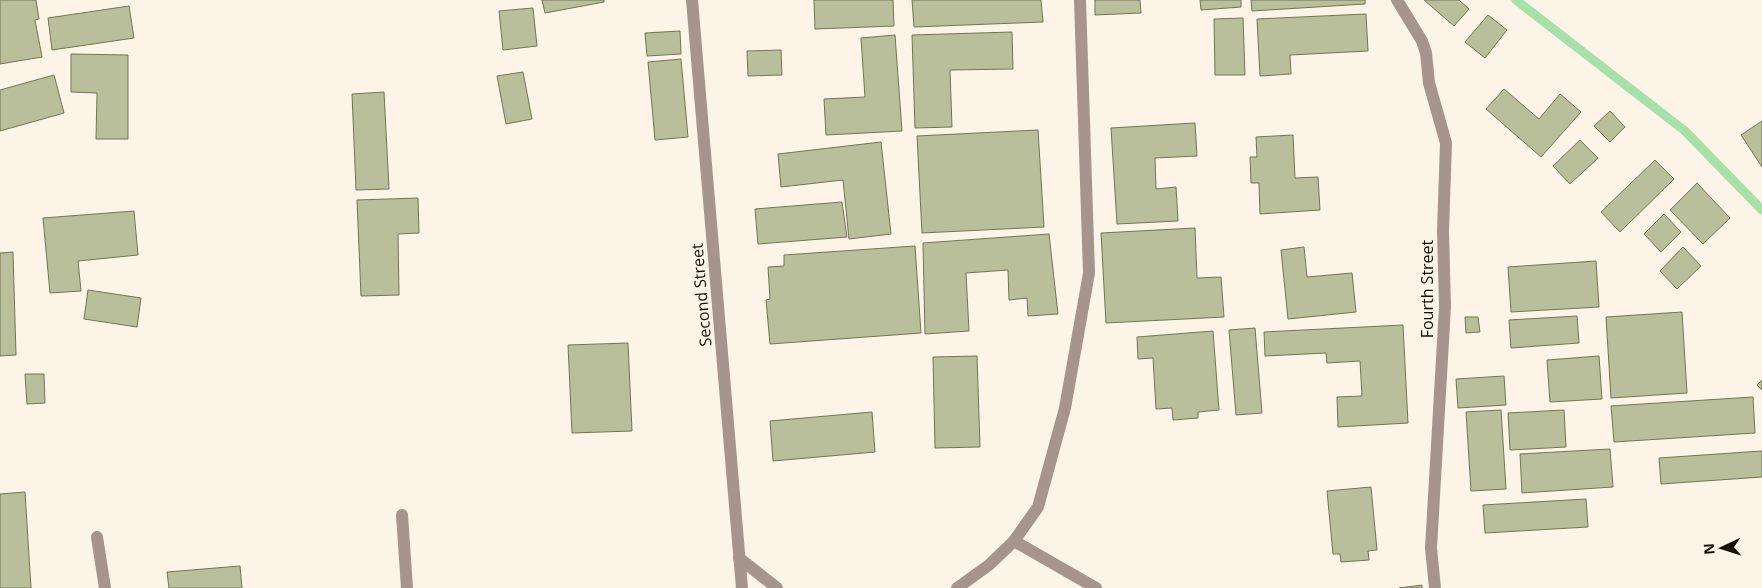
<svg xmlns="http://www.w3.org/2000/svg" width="1762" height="588" viewBox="0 0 1762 588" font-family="'Open Sans',sans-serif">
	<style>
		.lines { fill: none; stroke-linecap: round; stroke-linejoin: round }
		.stream { stroke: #a7e0ab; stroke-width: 9 }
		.building { fill: #babf9b; stroke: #717554 }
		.minor { stroke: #a5958d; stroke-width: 12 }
		.labels { text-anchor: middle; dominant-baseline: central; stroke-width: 4.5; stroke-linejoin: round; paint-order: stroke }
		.street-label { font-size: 16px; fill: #150e04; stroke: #fcf4e6 }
	</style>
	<rect width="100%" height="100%" fill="#fcf4e6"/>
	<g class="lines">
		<polyline class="stream" points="1516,0 1685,131 1762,210"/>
	</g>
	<g class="building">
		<polygon points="0,0 36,0 39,19 35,20 42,57 0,64"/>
		<polygon points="542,0 604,0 604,2 545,13"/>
		<polygon points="814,0 893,0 894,26 815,29"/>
		<polygon points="912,0 1041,0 1043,22 914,27"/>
		<polygon points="1095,0 1140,0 1141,13 1095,15"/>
		<polygon points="1200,0 1241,0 1241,7 1201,10"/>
		<polygon points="1251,0 1365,0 1365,4 1252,11"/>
		<polygon points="1424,0 1459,0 1469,9 1454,26"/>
		<polygon points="129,6 134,38 52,50 48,18"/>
		<polygon points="533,8 537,46 503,50 499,11"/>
		<polygon points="1366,14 1368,51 1290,55 1291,74 1260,76 1257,19"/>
		<polygon points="1488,15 1507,30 1485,58 1465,42"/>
		<polygon points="1243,18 1245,75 1215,75 1214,19"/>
		<polygon points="680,31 681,54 647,56 645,33"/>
		<polygon points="1012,32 1013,69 950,70 952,127 915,128 912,35"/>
		<polygon points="895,35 902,131 826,135 824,99 865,97 861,38"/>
		<polygon points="781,50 782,75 748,76 747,51"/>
		<polygon points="71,54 128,55 128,139 96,139 97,93 71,92"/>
		<polygon points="681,59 688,137 655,140 648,62"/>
		<polygon points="523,72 532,119 506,124 497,76"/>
		<polygon points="54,75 64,113 0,131 0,90"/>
		<polygon points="1504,89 1539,119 1560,94 1581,112 1541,157 1486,109"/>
		<polygon points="384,92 389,189 356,190 352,94"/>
		<polygon points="1610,111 1625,127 1610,142 1594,126"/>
		<polygon points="1762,121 1762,167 1741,135"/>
		<polygon points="1195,123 1197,156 1155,158 1156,189 1176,187 1178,221 1117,224 1111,128"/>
		<polygon points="1038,130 1044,227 922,233 917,136"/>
		<polygon points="1293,135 1295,178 1318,177 1320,210 1260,214 1259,183 1251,183 1250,157 1257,157 1256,137"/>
		<polygon points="1580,140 1598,158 1570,184 1553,166"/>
		<polygon points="881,142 891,234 849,239 843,180 781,187 778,154"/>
		<polygon points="1655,160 1674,179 1620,232 1601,212"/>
		<polygon points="1697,183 1730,218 1703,244 1670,210"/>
		<polygon points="418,198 419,233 398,234 399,295 361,296 357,200"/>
		<polygon points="842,202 847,237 758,244 755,209"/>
		<polygon points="134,211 138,255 78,261 81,291 50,293 43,218"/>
		<polygon points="1664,214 1681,232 1661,252 1644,234"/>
		<polygon points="1195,228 1197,278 1221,277 1224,317 1106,323 1101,233"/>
		<polygon points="1049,234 1058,314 1028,316 1027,298 1009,300 1008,270 966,273 969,331 925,334 923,243"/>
		<polygon points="915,246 921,333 770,344 766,300 770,299 768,267 784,266 784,255"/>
		<polygon points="1304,247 1307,277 1352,273 1356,312 1288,319 1281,250"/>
		<polygon points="1683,247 1701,266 1677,289 1660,271"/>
		<polygon points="13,252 16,355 0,356 0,253"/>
		<polygon points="1596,261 1599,307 1511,312 1508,267"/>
		<polygon points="88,290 141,298 137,327 84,319"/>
		<polygon points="1682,312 1687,393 1611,398 1606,317"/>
		<polygon points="1577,316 1579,343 1511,348 1509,320"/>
		<polygon points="1465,317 1478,317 1480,332 1466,333"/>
		<polygon points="1403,325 1408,423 1338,427 1337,397 1362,396 1360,361 1327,363 1326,353 1265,356 1264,332"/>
		<polygon points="1255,328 1262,413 1236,415 1229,330"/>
		<polygon points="1213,331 1219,410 1198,412 1198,418 1173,420 1172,408 1156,409 1153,358 1138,359 1137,337"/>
		<polygon points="628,343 632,431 572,433 568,345"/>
		<polygon points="977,356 980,447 935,448 933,357"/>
		<polygon points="1599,356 1602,399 1550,402 1547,360"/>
		<polygon points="25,374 44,374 45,403 27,404"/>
		<polygon points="1504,376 1506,405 1458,408 1456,379"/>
		<polygon points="1762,380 1762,390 1757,385"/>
		<polygon points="1753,397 1755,433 1614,442 1611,406"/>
		<polygon points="1501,410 1506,489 1471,491 1466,412"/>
		<polygon points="1564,410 1566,447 1510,450 1508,413"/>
		<polygon points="872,412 875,452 773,461 770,421"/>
		<polygon points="1610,449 1613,487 1522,493 1520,454"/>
		<polygon points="1762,451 1762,477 1661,484 1659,458"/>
		<polygon points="1371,487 1377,550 1368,551 1369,560 1341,562 1340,554 1333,554 1327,491"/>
		<polygon points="25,492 31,588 0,588 0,494"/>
		<polygon points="1586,499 1588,527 1485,533 1483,505"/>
		<polygon points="240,566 242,588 169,588 167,572"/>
		<polygon points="1422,585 1422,588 1399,588"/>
	</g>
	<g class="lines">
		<g class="minor">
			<polyline points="692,0 742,588"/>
			<polyline points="1397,0 1422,41 1426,53 1429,83 1446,143 1443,231 1445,307 1431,548 1435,588"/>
			<polyline points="402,515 407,588"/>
			<polyline points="97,537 105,588"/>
			<polyline points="1014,541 1096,588"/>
			<polyline points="739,558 777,588"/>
			<polyline points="957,588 989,565 1014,541 1038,507 1065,408 1089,273 1080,0"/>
		</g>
	</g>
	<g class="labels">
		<g class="street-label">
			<text transform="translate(1427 289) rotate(-90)">Fourth Street</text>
			<text transform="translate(701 295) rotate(-95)">Second Street</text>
		</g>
	</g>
	<g transform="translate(1722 548) rotate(266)" stroke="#fcf4e6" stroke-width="4" paint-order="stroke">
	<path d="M0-4L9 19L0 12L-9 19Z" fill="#150e04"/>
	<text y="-8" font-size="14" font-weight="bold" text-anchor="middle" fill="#150e04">N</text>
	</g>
</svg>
